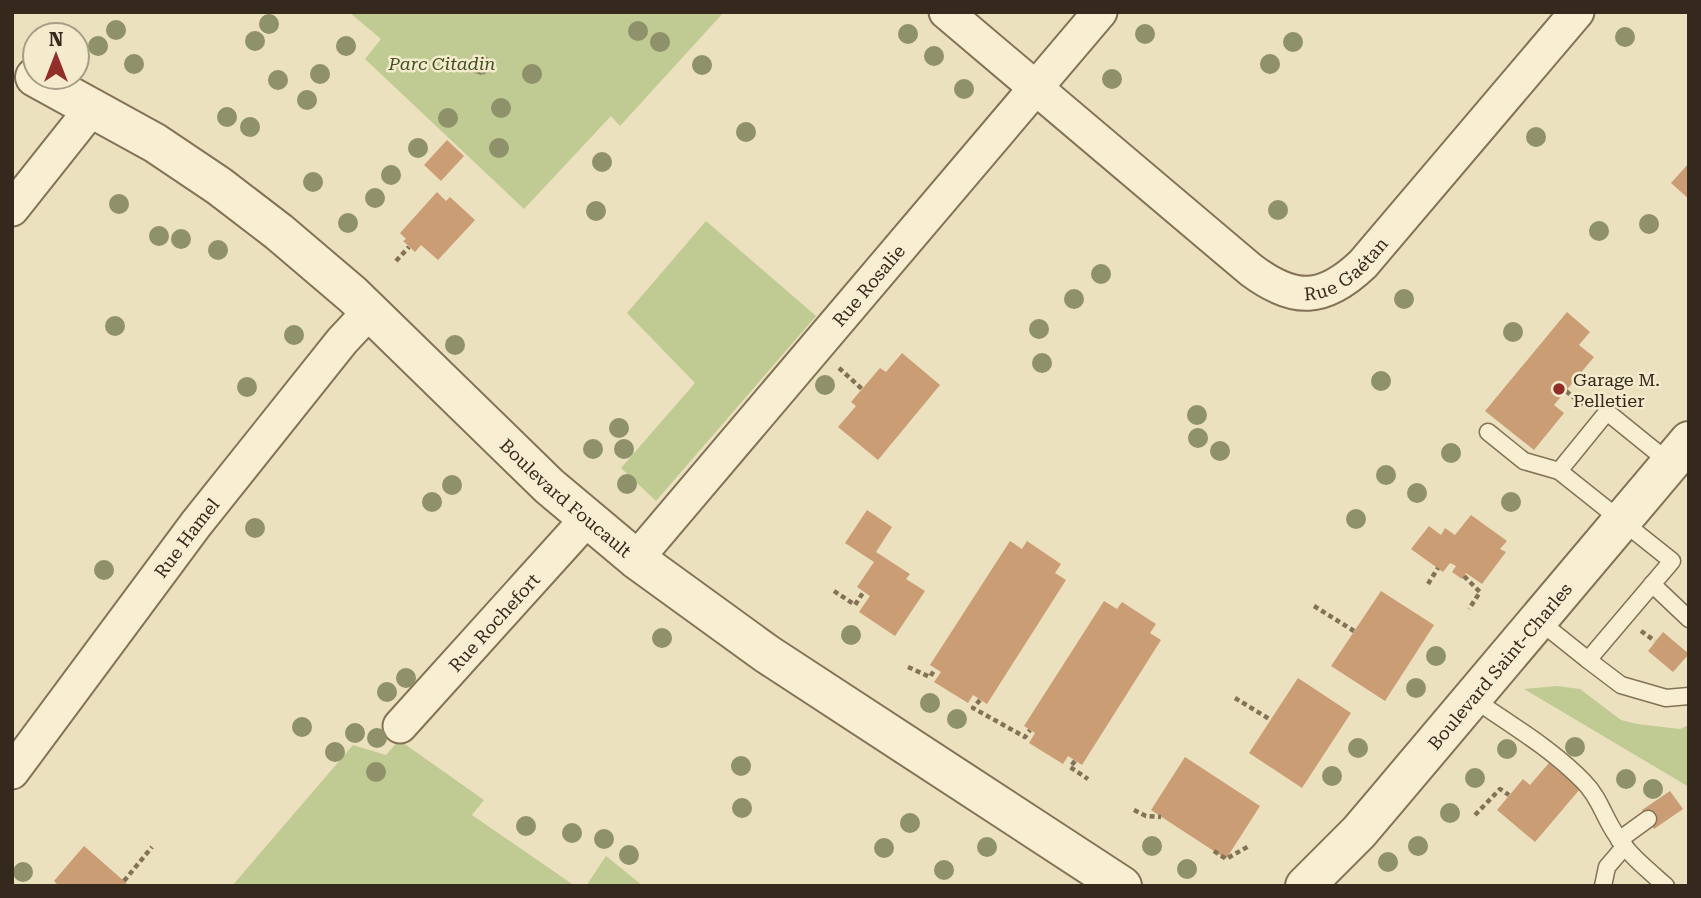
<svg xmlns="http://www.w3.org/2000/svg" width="1701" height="898" viewBox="0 0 1701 898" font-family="'Roboto Serif',serif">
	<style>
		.green { fill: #c0ca93 }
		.building { fill: #ca9d75 }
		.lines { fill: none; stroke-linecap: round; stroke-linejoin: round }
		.service-casing { stroke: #847257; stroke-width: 19 }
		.minor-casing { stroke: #847257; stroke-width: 37 }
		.tertiary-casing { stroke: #847257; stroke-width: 42 }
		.path { stroke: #847257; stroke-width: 4.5; stroke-dasharray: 5 3.5; stroke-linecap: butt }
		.service { stroke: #f8eed1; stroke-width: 16 }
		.minor { stroke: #f8eed1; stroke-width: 33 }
		.tertiary { stroke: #f8eed1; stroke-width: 38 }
		.tree { fill: #8e9169 }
		.poi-dot { fill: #912e29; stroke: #f4ebcd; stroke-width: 2.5 }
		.labels { text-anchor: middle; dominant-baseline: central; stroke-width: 5; stroke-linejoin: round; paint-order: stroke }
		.park-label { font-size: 18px; font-style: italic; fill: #425023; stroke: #f4ebcd }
		.street-label { font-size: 18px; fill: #34291c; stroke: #f4ebcd }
		.poi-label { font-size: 18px; fill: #34291c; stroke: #f4ebcd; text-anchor: start }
	</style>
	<rect width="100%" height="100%" fill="#ece1be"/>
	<g class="green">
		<polygon points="349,12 724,12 620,126 611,116 524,209 365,59 381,39"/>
		<polygon points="706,221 816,316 656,501 621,468 695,383 627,313"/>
		<polygon points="1557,686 1580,689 1621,720 1637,724 1680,729 1689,725 1689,787 1524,689"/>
		<polygon points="399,740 484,800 472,815 575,886 232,886 353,745 386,755"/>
		<polygon points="606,856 643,886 586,886"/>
	</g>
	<g class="building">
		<polygon points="447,140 464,156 441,181 424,165"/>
		<polygon points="1689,163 1689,199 1671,183"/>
		<polygon points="437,192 446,201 450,197 475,220 438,260 421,245 415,252 403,241 406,239 400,233"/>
		<polygon points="1567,312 1590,332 1579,345 1594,357 1554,405 1564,413 1534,450 1485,411"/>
		<polygon points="902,353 940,385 878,460 838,427 856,406 851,402 880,368 886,372"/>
		<polygon points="867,510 892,527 876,552 910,574 906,579 925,591 895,636 859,612 870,596 857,587 874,562 845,543"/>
		<polygon points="1471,515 1507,541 1500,549 1506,552 1482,584 1466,573 1462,579 1452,572 1456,566 1450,563 1443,572 1411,549 1429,526 1441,535 1445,528 1455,535"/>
		<polygon points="1010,541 1022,549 1027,541 1061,564 1055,573 1066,580 987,704 973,695 968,703 934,682 941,672 930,665"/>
		<polygon points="1381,591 1434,625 1385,701 1331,666"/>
		<polygon points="1104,601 1117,609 1122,602 1156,624 1150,633 1161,640 1082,765 1068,756 1063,764 1029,743 1035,733 1024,726"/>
		<polygon points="1663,632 1689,654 1673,672 1648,651"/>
		<polygon points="1298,678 1351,713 1302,788 1249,753"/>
		<polygon points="1185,757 1260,806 1226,859 1151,810"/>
		<polygon points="1549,763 1580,789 1535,842 1497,810 1523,779 1530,785"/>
		<polygon points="1670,791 1683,809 1654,829 1642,810"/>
		<polygon points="84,846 124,881 129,886 59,886 54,881"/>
	</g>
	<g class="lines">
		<g class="service-casing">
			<g id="service">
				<polyline points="1488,432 1524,461 1559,471"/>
				<polyline points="1652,584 1689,619"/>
				<polyline points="1538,620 1588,660 1672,561 1559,471 1607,412 1670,463"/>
				<polyline points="1588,660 1621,685 1666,698 1689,696"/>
				<path d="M1472 698C1510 724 1552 749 1584 782 1600 798 1604 818 1617 836 1629 855 1649 871 1666 886"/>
				<polyline points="1619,840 1648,819"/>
				<polyline points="1603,886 1607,867 1625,846"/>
			</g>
		</g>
		<g class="minor-casing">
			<g id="minor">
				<path id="s1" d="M946 12 1251 270C1295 303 1324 301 1363 264L1577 12"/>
				<polyline points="12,209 93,107"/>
				<path id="s2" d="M636 559 1100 12"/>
				<path id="s3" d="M400 726 587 519"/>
				<path id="s4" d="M12 772 196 524 342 341 370 311"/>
			</g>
		</g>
		<g class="tertiary-casing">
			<g id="tertiary">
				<path id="s5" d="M35 77 155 143 219 186 279 232 353 295 549 486 636 559 767 654 1122 886"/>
				<path id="s6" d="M1305 886 1359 832 1387 799 1689 441"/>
			</g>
		</g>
		<g class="path">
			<polyline points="396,261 409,247"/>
			<polyline points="839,368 862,389"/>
			<polyline points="1566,391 1584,406"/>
			<polyline points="1464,576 1480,592 1469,609"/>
			<polyline points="1428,584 1438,568"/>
			<polyline points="834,591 855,605 864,591"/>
			<polyline points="1314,606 1354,631"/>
			<polyline points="1641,631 1655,641"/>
			<polyline points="908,667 930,677 935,669"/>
			<polyline points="1235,698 1271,720"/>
			<polyline points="980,700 973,708 1025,737 1030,730"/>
			<polyline points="1075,761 1070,767 1088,779"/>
			<polyline points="1134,810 1146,816 1161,817"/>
			<polyline points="1475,815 1500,789 1509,795"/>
			<polyline points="1214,851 1226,859 1249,846"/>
			<polyline points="124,881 152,847"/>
		</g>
		<use href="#service" class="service"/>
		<use href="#minor" class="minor"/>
		<use href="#tertiary" class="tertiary"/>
	</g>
	<g class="tree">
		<circle cx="269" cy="24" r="10"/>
		<circle cx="116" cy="30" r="10"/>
		<circle cx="638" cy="31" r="10"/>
		<circle cx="908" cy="34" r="10"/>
		<circle cx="1145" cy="34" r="10"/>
		<circle cx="1625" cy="37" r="10"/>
		<circle cx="255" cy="41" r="10"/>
		<circle cx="660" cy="42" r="10"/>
		<circle cx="1293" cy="42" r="10"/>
		<circle cx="98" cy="46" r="10"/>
		<circle cx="346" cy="46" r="10"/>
		<circle cx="934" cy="56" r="10"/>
		<circle cx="134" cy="64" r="10"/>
		<circle cx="1270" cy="64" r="10"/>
		<circle cx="481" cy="65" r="10"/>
		<circle cx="702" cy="65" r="10"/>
		<circle cx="320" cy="74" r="10"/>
		<circle cx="532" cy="74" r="10"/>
		<circle cx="1112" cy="79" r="10"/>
		<circle cx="278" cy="80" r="10"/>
		<circle cx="964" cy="89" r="10"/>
		<circle cx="307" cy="100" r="10"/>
		<circle cx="501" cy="108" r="10"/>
		<circle cx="227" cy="117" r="10"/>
		<circle cx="448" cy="118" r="10"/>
		<circle cx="250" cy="127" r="10"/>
		<circle cx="746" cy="132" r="10"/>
		<circle cx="1536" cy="137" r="10"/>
		<circle cx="418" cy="148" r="10"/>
		<circle cx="499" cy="148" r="10"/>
		<circle cx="602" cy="162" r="10"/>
		<circle cx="391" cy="175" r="10"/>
		<circle cx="313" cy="182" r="10"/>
		<circle cx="375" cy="198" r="10"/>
		<circle cx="119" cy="204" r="10"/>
		<circle cx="1278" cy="210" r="10"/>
		<circle cx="596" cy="211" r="10"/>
		<circle cx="348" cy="223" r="10"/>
		<circle cx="1649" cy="224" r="10"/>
		<circle cx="1599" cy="231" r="10"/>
		<circle cx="159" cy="236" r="10"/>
		<circle cx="181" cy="239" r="10"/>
		<circle cx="218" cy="250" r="10"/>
		<circle cx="1101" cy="274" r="10"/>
		<circle cx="1074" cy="299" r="10"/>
		<circle cx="1404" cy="299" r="10"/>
		<circle cx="115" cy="326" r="10"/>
		<circle cx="1039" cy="329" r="10"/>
		<circle cx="1513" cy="332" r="10"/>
		<circle cx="294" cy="335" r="10"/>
		<circle cx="455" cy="345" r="10"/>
		<circle cx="1042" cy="363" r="10"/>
		<circle cx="1381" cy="381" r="10"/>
		<circle cx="825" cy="385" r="10"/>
		<circle cx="247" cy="387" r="10"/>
		<circle cx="1197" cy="415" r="10"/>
		<circle cx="619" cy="428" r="10"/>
		<circle cx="1198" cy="438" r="10"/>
		<circle cx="593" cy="449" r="10"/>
		<circle cx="624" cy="449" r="10"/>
		<circle cx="1220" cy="451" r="10"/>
		<circle cx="1451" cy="453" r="10"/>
		<circle cx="1386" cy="475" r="10"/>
		<circle cx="627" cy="484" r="10"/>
		<circle cx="452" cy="485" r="10"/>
		<circle cx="1417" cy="493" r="10"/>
		<circle cx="432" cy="502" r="10"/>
		<circle cx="1511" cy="502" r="10"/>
		<circle cx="1356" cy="519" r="10"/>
		<circle cx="255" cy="528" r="10"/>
		<circle cx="104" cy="570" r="10"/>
		<circle cx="851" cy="635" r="10"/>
		<circle cx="662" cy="638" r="10"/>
		<circle cx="1436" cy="656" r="10"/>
		<circle cx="406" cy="678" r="10"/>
		<circle cx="1416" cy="688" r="10"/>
		<circle cx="387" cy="692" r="10"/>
		<circle cx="930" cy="703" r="10"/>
		<circle cx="957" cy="719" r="10"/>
		<circle cx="302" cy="727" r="10"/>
		<circle cx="355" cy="733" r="10"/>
		<circle cx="377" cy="738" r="10"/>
		<circle cx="1575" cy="747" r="10"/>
		<circle cx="1358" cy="748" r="10"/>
		<circle cx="1507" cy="749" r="10"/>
		<circle cx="335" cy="752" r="10"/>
		<circle cx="741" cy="766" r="10"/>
		<circle cx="376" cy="772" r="10"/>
		<circle cx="1332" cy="776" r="10"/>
		<circle cx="1475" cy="778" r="10"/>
		<circle cx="1626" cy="779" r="10"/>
		<circle cx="1653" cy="789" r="10"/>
		<circle cx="742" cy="808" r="10"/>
		<circle cx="1450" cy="813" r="10"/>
		<circle cx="910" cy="823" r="10"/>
		<circle cx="526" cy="826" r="10"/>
		<circle cx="572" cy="833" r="10"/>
		<circle cx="604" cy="839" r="10"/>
		<circle cx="1152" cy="846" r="10"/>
		<circle cx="1418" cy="846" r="10"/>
		<circle cx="987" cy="847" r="10"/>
		<circle cx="884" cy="848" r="10"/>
		<circle cx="629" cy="855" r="10"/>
		<circle cx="1388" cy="862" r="10"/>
		<circle cx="1187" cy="869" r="10"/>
		<circle cx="944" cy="870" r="10"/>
		<circle cx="23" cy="872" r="10"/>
	</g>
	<circle class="poi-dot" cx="1559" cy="389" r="7"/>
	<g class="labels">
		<g class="park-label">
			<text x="442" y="63">Parc Citadin</text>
		</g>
		<g class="street-label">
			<text stroke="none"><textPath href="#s1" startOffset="508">Rue Gaétan</textPath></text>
			<text stroke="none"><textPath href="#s2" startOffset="359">Rue Rosalie</textPath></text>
			<text stroke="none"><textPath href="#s5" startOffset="681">Boulevard Foucault</textPath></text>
			<text stroke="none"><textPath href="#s4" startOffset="292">Rue Hamel</textPath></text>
			<text stroke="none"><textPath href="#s3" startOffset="140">Rue Rochefort</textPath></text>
			<text stroke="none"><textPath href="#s6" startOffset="294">Boulevard Saint-Charles</textPath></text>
		</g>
		<g class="poi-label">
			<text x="1573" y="379">Garage M.<tspan x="1573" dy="21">Pelletier</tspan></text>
		</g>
	</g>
	<rect width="1701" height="898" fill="none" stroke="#34291c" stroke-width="28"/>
	<g transform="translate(56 56)"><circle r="33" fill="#f4ebcd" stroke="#a79d86" stroke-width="2"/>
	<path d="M0-5L12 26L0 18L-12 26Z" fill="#912e29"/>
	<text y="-10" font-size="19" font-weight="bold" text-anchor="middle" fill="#34291c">N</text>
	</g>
</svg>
